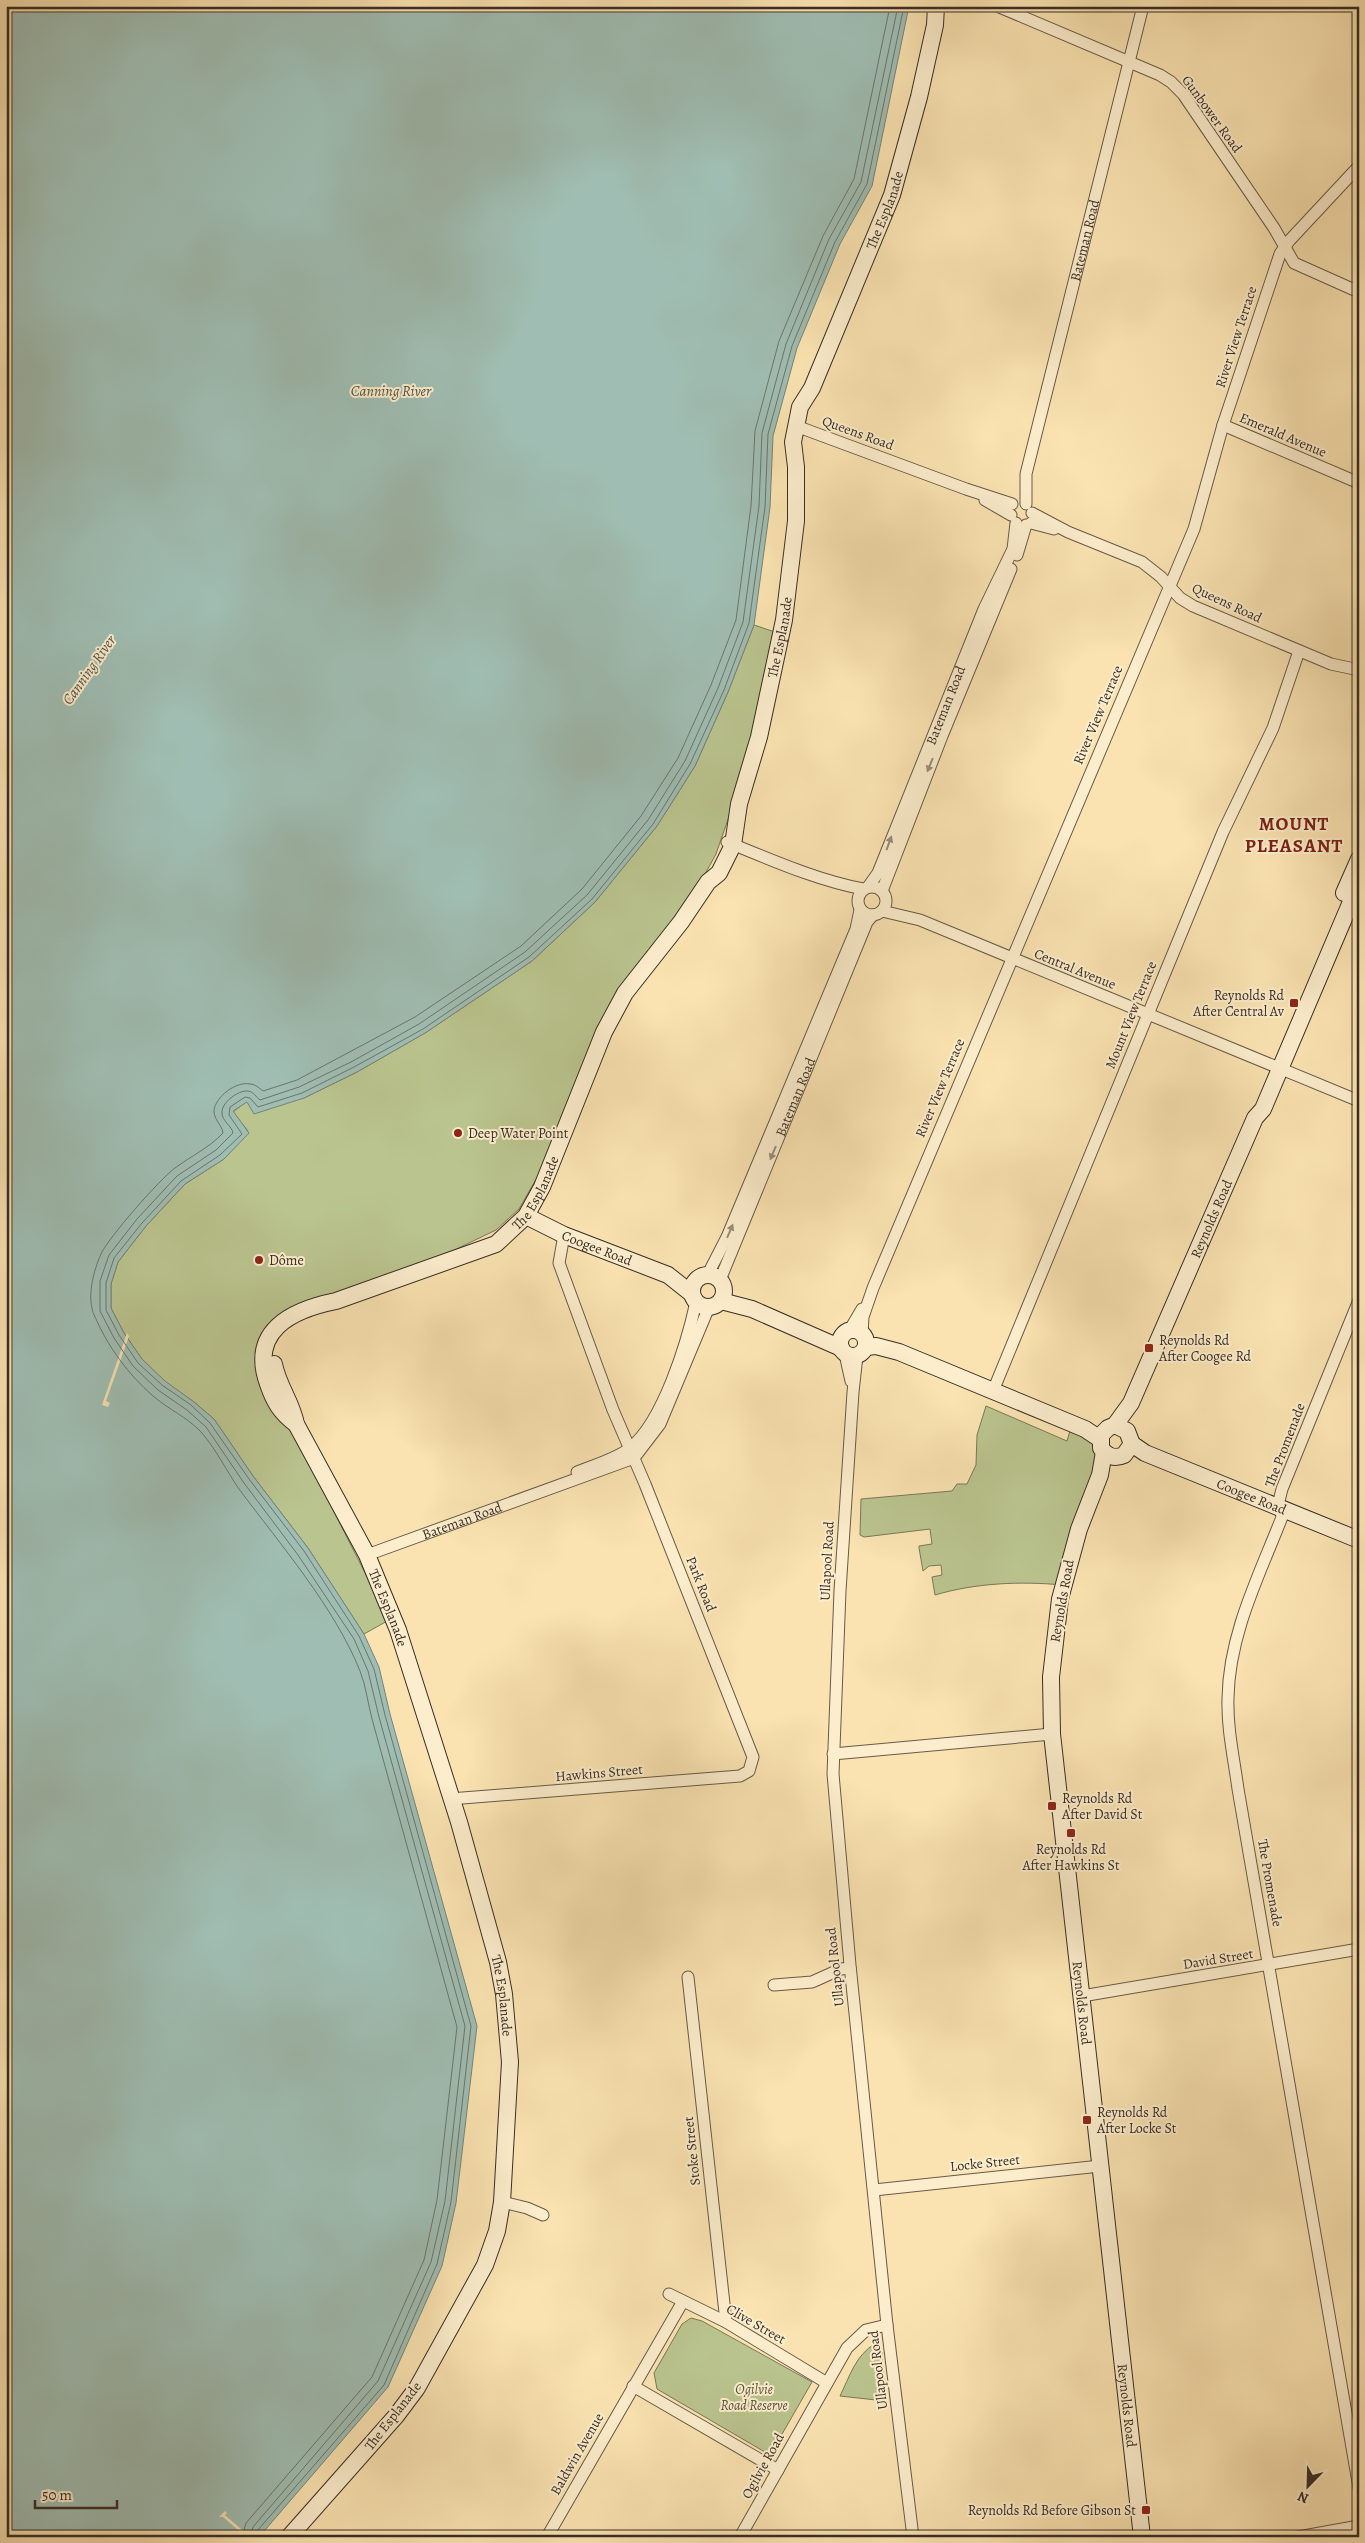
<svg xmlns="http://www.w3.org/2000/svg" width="1365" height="2543" viewBox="0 0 1365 2543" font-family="Alegreya,serif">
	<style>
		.green { fill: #bac48e; stroke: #79785a }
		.water { fill: #9fbdb2; stroke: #76837a }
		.pier { fill: #fae3b1 }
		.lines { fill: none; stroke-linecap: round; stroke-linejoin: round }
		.shore { stroke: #6c756c; stroke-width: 1 }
		.street-casing { stroke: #685a49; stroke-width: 13 }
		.secondary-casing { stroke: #382d26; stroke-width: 18 }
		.street { stroke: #fcedcc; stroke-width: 11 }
		.secondary { stroke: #fcedcc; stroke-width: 16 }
		.oneway { fill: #9a8d79 }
		.poi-dot { fill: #8f2418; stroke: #fcedcc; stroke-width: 2 }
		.labels { text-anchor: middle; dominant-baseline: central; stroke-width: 4; stroke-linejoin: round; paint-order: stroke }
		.street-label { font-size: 14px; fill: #382d26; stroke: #fcedcc }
		.poi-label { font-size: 14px; fill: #382d26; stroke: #fcedcc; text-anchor: start }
		.park-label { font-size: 14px; font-style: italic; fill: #585340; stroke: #fcedcc }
		.water-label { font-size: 15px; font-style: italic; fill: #525149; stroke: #fcedcc }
		.district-label { font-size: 19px; font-weight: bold; letter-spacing: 1px; fill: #7a1f14; stroke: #fcedcc }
	</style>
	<rect width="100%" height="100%" fill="#fae3b1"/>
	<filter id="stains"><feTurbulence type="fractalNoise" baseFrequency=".004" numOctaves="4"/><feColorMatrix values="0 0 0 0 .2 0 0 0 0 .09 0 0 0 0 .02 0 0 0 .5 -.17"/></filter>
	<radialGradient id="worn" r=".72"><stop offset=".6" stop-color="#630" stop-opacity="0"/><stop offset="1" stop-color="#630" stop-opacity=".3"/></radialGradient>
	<g class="green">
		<polygon points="754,625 778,633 741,782 716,854 691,900 644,958 543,1167 519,1209 496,1230 446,1254 303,1304 267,1349 271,1388 389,1620 364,1634 308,1548 253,1476 214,1419 194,1402 165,1382 142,1359 124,1333 111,1308 111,1284 118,1262 146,1226 185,1184 224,1159 248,1131 233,1112 247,1101 304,1098 357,1072 425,1033 532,961 595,902 657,826 695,766 728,692"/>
		<path d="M986 1406 1067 1441 1072 1424 1104 1452 1062 1585C1021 1581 975 1583 935 1595L932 1577 942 1575 941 1565 929 1566 923 1571 919 1548V1546L932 1544 930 1529 864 1537 860 1535 861 1499 952 1491 957 1484H967L976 1465 977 1435Z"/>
		<polygon points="691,2318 702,2321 812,2382 770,2455 657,2389 654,2373 682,2324"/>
		<path d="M875 2344 882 2352 885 2401 840 2396C849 2378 856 2354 875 2344Z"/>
	</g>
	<polygon class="water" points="6,6 909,6 872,186 840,244 797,348 773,436 770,507 754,625 728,692 695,766 657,826 595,902 532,961 425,1033 357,1072 304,1098 254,1114 247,1102 233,1111 249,1133 224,1159 185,1184 146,1226 118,1262 111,1284 111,1308 124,1333 142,1359 165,1381 194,1402 214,1419 253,1476 308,1548 364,1634 379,1667 390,1714 477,2026 456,2203 442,2266 388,2387 259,2537 6,2537"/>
	<g class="pier">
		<polygon points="127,1333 129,1336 106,1401 110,1403 108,1407 102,1405"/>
		<polygon points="225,2511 227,2513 225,2515 250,2537 246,2537 223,2517 219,2517"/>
	</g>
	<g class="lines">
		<g class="shore">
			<path d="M242 2537 246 2523 372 2377 424 2260 437 2200 457 2027 372 1719C368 1704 366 1686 360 1671 335 1608 280 1544 239 1489 226 1470 216 1449 201 1432 187 1417 168 1409 153 1396 128 1374 108 1347 95 1317 86 1299 93 1272 101 1254 108 1238 160 1179 175 1168 191 1156 209 1148 223 1133 222 1125 214 1120 214 1111 215 1097 236 1081 250 1084 255 1084 259 1088 263 1091L297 1080 415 1017 521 946 582 889 641 816 678 758 711 685 736 620 751 506 755 431 779 341 823 236 854 179 890 6"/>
			<path d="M250 2537 253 2527 378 2381 431 2262 445 2201 465 2026 379 1717 368 1671 354 1639 298 1555 244 1483 206 1427 187 1410 158 1390 133 1366 114 1338 100 1311V1281L109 1255 137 1219 177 1176 216 1150 233 1133C232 1126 222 1121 222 1113 221 1103 238 1090 248 1091 254 1092 256 1097 260 1100L299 1087 351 1062 419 1024 525 952 587 895 648 820 685 761 718 688 743 622 759 506 762 433 786 344 829 239 861 182 898 6"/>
			<polyline points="256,2537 257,2531 384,2385 437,2264 451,2202 471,2026 385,1715 374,1669 359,1636 304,1551 249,1479 210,1423 191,1405 162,1385 138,1363 119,1335 106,1310 106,1283 114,1258 142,1223 181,1181 220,1155 242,1134 229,1115 230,1107 245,1097 250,1098 258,1107 302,1093 354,1067 423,1029 529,957 592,899 653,824 690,764 724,690 749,623 765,507 768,434 792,346 835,242 867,184 904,6"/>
		</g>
		<g class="street-casing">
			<g id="street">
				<polyline points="997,6 1160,75 1171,82 1183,94 1274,228 1294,263 1359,292"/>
				<polyline points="1223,425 1359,483"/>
				<polyline points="796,426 966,489 1012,504"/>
				<polyline points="985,500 1011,515"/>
				<path id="s1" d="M1026 504V474L1143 6"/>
				<polyline points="1032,513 1068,532 1142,562 1161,577 1180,598 1193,606 1331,664 1359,670"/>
				<polyline points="1031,523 1054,529"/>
				<polyline points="1017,555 1026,525"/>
				<path d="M727 842C772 860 816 880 863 889"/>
				<circle cx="872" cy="901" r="14"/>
				<path id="s2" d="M868 887 878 873 984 609 1013 549 1016 523"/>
				<polyline points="882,891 942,736 1011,569"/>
				<polyline points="882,911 920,920 1359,1101"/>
				<polyline points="708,1274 727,1237 856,929 860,910"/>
				<path id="s3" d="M720 1280 867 922 873 915"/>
				<path d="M1359 1300 1282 1489 1279 1501 1282 1517C1259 1576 1229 1634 1228 1698 1227 1729 1234 1759 1238 1789L1359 2488"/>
				<polyline points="849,1331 862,1309"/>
				<polyline points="862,1334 863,1317 873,1288 1194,529 1223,425 1280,254 1289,241 1359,166"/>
				<polyline points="845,1354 851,1381"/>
				<polyline points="857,1356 853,1392 840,1591 833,1774 850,1965 887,2325 913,2537"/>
				<polyline points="993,1391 1223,832 1273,728 1299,651"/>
				<path d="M577 1472C594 1465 616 1459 630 1448 663 1422 687 1343 696 1302"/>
				<path id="s4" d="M367 1555 634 1458 660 1424 709 1307"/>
				<polyline points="833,1754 1052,1734"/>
				<polyline points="450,1799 740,1776 749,1771 753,1757 645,1484 613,1410 559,1263 564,1235"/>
				<polyline points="688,1977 726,2322"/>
				<polyline points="774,1985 812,1982 841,1969 850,1968"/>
				<polyline points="1082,1996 1359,1949"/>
				<polyline points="874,2190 1100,2166"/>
				<polyline points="502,2202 527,2208 543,2215"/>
				<polyline points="669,2294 726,2322 827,2383"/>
				<polyline points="633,2386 778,2470"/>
				<polyline points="547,2537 682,2303"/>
				<polyline points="740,2537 847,2348 866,2330 887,2325"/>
				<polyline points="1298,2537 1359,2526"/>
			</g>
		</g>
		<g class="secondary-casing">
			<g id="secondary">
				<polyline points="1344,893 1359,859"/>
				<path id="s5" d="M526 1216 564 1235 668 1275 692 1294"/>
				<circle cx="708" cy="1291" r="16"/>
				<polyline points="721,1301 752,1309 841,1348"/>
				<circle cx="853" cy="1343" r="13"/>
				<polyline points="866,1347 876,1346 899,1352 1085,1429 1100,1439"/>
				<path id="s6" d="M274 1364C278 1386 292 1402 296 1424L367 1555 398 1630 459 1822 498 1962 504 1994 510 2062 502 2202 497 2231 485 2265 417 2388 396 2416 289 2537"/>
				<path id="s7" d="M296 1424C281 1413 274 1402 268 1384 249 1331 291 1310 336 1301L496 1244 526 1216 542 1187 604 1032 625 993 681 922 708 882 719 873 733 845 739 804 759 737 784 620 796 521V467L793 442 800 407 812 388 892 195 919 97 935 25 936 6"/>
				<path id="s8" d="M1115 1425 1127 1431 1132 1444 1124 1455C1115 1459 1107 1457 1101 1448V1435L1108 1428 1115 1425 1131 1403 1255 1118 1263 1109 1359 883"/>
				<path id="s9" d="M1132 1444 1145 1453 1359 1540"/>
				<path id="s10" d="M1104 1452 1100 1475 1079 1529 1060 1599 1051 1677 1052 1734 1142 2537"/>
			</g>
		</g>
		<use href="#street" class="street"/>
		<use href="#secondary" class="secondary"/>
	</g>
	<defs><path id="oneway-solid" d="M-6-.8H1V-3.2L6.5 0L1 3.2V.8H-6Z" transform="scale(1.25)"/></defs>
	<g class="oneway">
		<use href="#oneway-solid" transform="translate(930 765) rotate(112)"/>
		<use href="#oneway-solid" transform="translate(889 843) rotate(-70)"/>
		<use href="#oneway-solid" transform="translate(773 1153) rotate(113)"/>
		<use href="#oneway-solid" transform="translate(730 1231) rotate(-67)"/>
	</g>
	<g class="poi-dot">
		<rect x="1289" y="998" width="10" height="10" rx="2.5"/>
		<circle cx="458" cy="1133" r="5"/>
		<circle cx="259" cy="1260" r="5"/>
		<rect x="1144" y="1343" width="10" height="10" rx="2.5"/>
		<rect x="1047" y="1801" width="10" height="10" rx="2.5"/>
		<rect x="1066" y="1828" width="10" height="10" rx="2.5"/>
		<rect x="1082" y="2115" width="10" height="10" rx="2.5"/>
		<rect x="1141" y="2505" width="10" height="10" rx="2.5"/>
	</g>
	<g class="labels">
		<g class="street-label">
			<text transform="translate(1212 114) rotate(54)">Gunbower Road</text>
			<text stroke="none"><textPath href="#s7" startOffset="1476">The Esplanade</textPath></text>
			<text stroke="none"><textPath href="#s1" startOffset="271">Bateman Road</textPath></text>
			<text transform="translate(1236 337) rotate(-72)">River View Terrace</text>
			<text transform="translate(858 433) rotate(20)">Queens Road</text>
			<text transform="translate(1283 435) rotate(23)">Emerald Avenue</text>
			<text transform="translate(1227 603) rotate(25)">Queens Road</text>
			<text stroke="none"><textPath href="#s7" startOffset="1029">The Esplanade</textPath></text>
			<text stroke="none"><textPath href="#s2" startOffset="198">Bateman Road</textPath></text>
			<text transform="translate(1098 715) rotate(-67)">River View Terrace</text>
			<text transform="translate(1075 969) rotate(22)">Central Avenue</text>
			<text transform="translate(1131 1015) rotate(-68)">Mount View Terrace</text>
			<text transform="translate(940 1088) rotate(-67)">River View Terrace</text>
			<text stroke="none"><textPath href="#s3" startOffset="198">Bateman Road</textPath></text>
			<text stroke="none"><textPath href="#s7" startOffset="412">The Esplanade</textPath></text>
			<text stroke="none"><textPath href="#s8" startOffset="326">Reynolds Road</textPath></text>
			<text stroke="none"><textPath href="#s5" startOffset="78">Coogee Road</textPath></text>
			<text transform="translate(1285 1445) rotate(-69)">The Promenade</text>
			<text stroke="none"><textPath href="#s9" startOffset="131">Coogee Road</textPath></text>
			<text stroke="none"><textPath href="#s4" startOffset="101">Bateman Road</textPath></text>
			<text transform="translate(827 1561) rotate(-87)">Ullapool Road</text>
			<text transform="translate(701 1584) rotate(68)">Park Road</text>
			<text transform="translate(1062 1601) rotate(-80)">Reynolds Road</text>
			<text stroke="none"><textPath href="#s6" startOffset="270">The Esplanade</textPath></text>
			<text transform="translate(599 1773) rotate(-5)">Hawkins Street</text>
			<text transform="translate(1270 1883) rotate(80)">The Promenade</text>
			<text transform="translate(1218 1959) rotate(-9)">David Street</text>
			<text transform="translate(835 1967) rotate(-96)">Ullapool Road</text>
			<text stroke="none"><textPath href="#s6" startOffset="675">The Esplanade</textPath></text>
			<text stroke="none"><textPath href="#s10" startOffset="560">Reynolds Road</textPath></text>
			<text transform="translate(692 2151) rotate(-96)">Stoke Street</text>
			<text transform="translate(985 2163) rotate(-6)">Locke Street</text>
			<text transform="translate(756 2324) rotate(30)">Clive Street</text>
			<text transform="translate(878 2370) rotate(-97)">Ullapool Road</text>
			<text stroke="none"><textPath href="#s10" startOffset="965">Reynolds Road</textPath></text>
			<text transform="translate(393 2416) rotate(-52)">The Esplanade</text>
			<text transform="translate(577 2454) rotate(-60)">Baldwin Avenue</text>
			<text transform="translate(763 2466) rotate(-61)">Ogilvie Road</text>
		</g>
		<g class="poi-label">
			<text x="1284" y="995" text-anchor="end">Reynolds Rd<tspan x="1284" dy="16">After Central Av</tspan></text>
			<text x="468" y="1133">Deep Water Point</text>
			<text x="269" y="1260">Dôme</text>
			<text x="1159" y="1340">Reynolds Rd<tspan x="1159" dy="16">After Coogee Rd</tspan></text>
			<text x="1062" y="1798">Reynolds Rd<tspan x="1062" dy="16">After David St</tspan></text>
			<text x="1071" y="1849" text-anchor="middle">Reynolds Rd<tspan x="1071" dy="16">After Hawkins St</tspan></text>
			<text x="1097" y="2112">Reynolds Rd<tspan x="1097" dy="16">After Locke St</tspan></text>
			<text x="1136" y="2510" text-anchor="end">Reynolds Rd Before Gibson St</text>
		</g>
		<g class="park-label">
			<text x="754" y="2389">Ogilvie<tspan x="754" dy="16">Road Reserve</tspan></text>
		</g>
		<g class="water-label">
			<text x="391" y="391">Canning River</text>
			<text transform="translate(89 670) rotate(-55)">Canning River</text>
		</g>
		<g class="district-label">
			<text x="1294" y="824">MOUNT<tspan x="1294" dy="22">PLEASANT</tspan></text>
		</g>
	</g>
	<rect width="1365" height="2543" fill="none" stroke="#fae3b1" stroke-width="25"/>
	<rect x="8" y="8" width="1350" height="2528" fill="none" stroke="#382d26" stroke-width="2.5"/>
	<rect x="12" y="12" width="1340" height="2518" fill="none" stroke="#382d26"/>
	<g transform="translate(1308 2486) rotate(203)" stroke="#fcedcc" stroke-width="4" paint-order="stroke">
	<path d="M0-4L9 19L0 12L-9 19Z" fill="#382d26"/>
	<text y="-8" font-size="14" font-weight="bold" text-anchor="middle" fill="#382d26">N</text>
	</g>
	<path d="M35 2500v8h82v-8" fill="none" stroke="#382d26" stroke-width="2.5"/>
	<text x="42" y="2500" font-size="15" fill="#382d26" stroke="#fcedcc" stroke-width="4" paint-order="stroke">50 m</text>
	<rect width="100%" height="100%" filter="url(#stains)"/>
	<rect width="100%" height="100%" fill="url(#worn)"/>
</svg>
